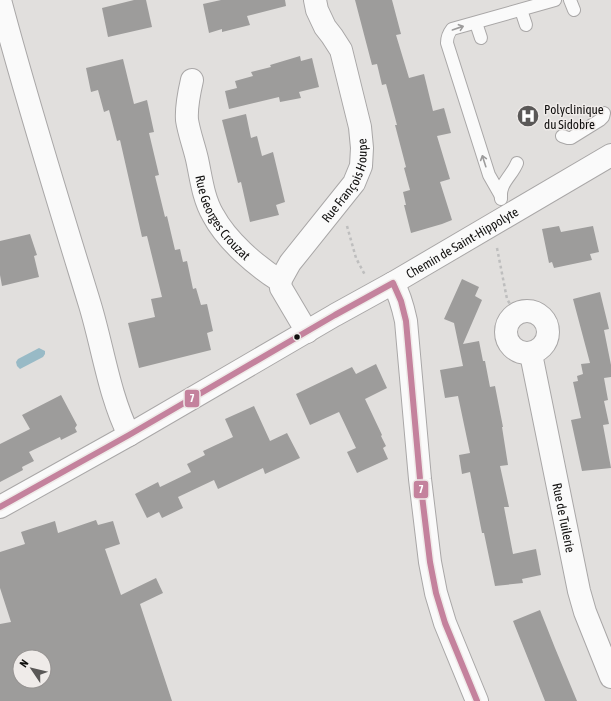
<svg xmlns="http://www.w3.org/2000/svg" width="611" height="701" viewBox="0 0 611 701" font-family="'Asap Condensed',sans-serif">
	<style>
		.water { fill: #98bac6 }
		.building { fill: #9d9c9b; fill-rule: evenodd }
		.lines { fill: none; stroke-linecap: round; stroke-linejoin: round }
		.lane-casing { stroke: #a9a7a7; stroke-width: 14 }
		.street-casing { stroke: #a9a7a7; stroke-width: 24 }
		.secondary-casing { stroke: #a9a7a7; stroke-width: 24 }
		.path { stroke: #bebebe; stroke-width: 2.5; stroke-dasharray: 3 3; stroke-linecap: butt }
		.lane { stroke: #fafafa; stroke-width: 12 }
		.street { stroke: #fafafa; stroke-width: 22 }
		.secondary { stroke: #fafafa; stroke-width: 22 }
		.bus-1-casing { stroke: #efebe9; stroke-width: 9 }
		.bus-1 { stroke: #c4829d; stroke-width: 6 }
		.oneway { stroke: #9d9c9c }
		.bus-dot { fill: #11100f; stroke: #efebe9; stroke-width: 1.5 }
		.labels { text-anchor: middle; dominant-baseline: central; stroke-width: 3; stroke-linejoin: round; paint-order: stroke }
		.poi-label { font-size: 13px; fill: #11100f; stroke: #efebe9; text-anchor: start }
		.street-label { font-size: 13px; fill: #11100f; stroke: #efebe9 }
		.line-badge { stroke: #efebe9; stroke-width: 1.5 }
		.badge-label { font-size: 11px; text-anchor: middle; font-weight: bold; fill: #fff }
	</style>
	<rect width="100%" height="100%" fill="#e1dfdd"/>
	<polygon class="water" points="39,348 45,351 45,354 43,357 20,369 17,366 16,362 18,359"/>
	<g class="building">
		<polygon points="134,0 146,0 152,27 108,37 102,8"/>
		<polygon points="221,0 285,0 286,6 247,16 250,25 222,32 222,29 209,33 203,4"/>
		<polygon points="355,0 392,0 401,34 396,35 409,78 424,74 433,111 444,108 451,133 437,136 450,179 440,182 452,220 442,224 411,233 404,205 406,205 403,192 410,190 404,168 406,167 395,125 397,125 386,84 382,85 377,64 372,65"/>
		<polygon points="300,56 301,61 312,58 319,87 299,92 301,98 280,102 279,97 229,109 225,91 237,88 235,81 253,76 251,72 271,67 270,65"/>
		<polygon points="123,59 134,104 147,100 154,132 149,133 159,175 155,176 165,217 167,216 175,250 180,249 183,262 187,261 193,289 196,288 201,305 207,304 213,331 207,333 211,350 139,368 128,323 155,317 151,299 162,297 147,236 142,237 120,140 117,141 109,110 104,112 98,90 91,92 86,68"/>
		<polygon points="246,114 251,138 257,136 262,156 273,152 285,202 276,205 279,215 250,222 241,182 238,183 222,120"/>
		<polygon points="559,226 561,232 593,226 599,252 590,254 592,260 554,268 552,262 549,263 542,229"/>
		<polygon points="30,234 37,255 34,256 39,277 2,286 0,275 0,241"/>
		<polygon points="462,279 479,287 475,296 482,300 463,344 479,341 483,361 485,361 490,387 495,386 503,427 502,427 508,465 500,466 509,507 504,507 513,554 536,549 541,575 522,579 523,583 495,586 484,533 482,533 470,472 462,474 459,455 470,453 458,396 445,398 440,370 463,366 454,323 444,319"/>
		<polygon points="600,292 609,329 604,330 611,365 611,377 604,378 608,400 604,401 609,424 603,425 611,468 582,471 571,420 581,418 573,382 578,381 577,376 583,374 581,364 590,363 573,299"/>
		<polygon points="376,364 387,388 365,399 382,435 381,436 386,446 383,448 388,459 357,473 347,452 356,448 339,412 310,425 296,394 352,367 356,374"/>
		<polygon points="61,395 77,425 75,428 77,432 61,440 60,437 29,452 34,461 22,467 23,470 0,482 0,444 30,429 22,415"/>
		<polygon points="254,406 270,441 287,433 300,458 265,474 263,468 218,489 214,480 178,497 183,508 162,518 159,512 147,518 135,494 158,482 160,487 191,472 187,464 205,455 203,451 233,437 225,419"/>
		<path d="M96 520 98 525 113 521 120 544 105 549 121 595 156 578 163 593 140 604 172 701H0V624L11 622 0 588V552L25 544 21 532 55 521 58 533ZM20 657H44V681H20Z"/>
		<polygon points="540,610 555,648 577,701 545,701 513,621"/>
	</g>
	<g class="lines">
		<g class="lane-casing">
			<g id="lane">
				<polyline points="570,0 574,10"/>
				<polyline points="521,10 526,25"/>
				<polyline points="476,23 481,38"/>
				<polyline points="562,136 568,138 571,138 600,120 603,117 604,113"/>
				<path d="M501 196 489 175 447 43C447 37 448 34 452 29L555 0"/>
				<path d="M501 199C499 183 512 176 517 163"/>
			</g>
		</g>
		<g class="street-casing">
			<g id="street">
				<path d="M0 0C27 102 59 204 90 305 103 348 109 395 129 435"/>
				<path id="s1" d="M192 80C189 93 186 107 187 120 189 133 194 146 197 159 201 177 203 198 213 215 227 241 255 265 280 281L281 288 307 332"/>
				<path id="s2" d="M280 281 290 263 354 183 361 166 362 148 360 127 341 50 332 36 325 27 317 10 315 0"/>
				<path id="s3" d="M393 283 611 155"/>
				<circle cx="527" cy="332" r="21"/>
				<path id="s4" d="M531 354 579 591 585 612 611 677"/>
			</g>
		</g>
		<g class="secondary-casing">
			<path id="secondary" d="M0 507 129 435 335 315 393 283C400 295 403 307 406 321L420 479 430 562 436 593 445 623 477 701"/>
		</g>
		<g class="path">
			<polyline points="347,226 356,258 365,275"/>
			<polyline points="497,248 507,299 516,314"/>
		</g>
		<use href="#lane" class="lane"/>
		<use href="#street" class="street"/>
		<use href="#secondary" class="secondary"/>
		<g class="bus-1-casing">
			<polyline id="bus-1" points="0,507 129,435 335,315 393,283 401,301 406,321 420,479 430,562 436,593 445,623 477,701"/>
		</g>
		<use href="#bus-1" class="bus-1"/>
	</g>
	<defs><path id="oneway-shaft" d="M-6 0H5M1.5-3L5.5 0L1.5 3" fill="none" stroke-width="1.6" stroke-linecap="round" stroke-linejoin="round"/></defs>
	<g class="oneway">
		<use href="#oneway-shaft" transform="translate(458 28) rotate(-19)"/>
		<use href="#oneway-shaft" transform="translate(484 161) rotate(-108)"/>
	</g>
	<defs>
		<g id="hospital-disc" transform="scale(1.15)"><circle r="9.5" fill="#5a5857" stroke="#efebe9"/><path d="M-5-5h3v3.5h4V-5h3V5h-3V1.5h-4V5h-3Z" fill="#fff"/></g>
	</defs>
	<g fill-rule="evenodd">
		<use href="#hospital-disc" x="528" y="116"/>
	</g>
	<circle class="bus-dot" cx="297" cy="337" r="3.5"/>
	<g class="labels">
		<g class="poi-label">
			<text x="544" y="109">Polyclinique<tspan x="544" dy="15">du Sidobre</tspan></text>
		</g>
		<g class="street-label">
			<text stroke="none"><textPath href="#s2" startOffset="122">Rue François Houpe</textPath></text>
			<text stroke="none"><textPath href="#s1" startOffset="146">Rue Georges Crouzat</textPath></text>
			<text stroke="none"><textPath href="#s3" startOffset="80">Chemin de Saint-Hippolyte</textPath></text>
			<text stroke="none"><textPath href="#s4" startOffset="167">Rue de Tuilerie</textPath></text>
		</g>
	</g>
	<g class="line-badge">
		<rect x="184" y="389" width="16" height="19" rx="4" fill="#c4829d"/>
		<rect x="413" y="480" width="16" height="19" rx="4" fill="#c4829d"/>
	</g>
	<g class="badge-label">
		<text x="192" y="402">7</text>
		<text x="421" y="493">7</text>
	</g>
	<g transform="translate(32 669) rotate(305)"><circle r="19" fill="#efebe9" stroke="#969392"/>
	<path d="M0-3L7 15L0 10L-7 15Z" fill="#5a5857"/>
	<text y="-6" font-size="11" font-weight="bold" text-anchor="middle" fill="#11100f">N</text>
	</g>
</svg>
